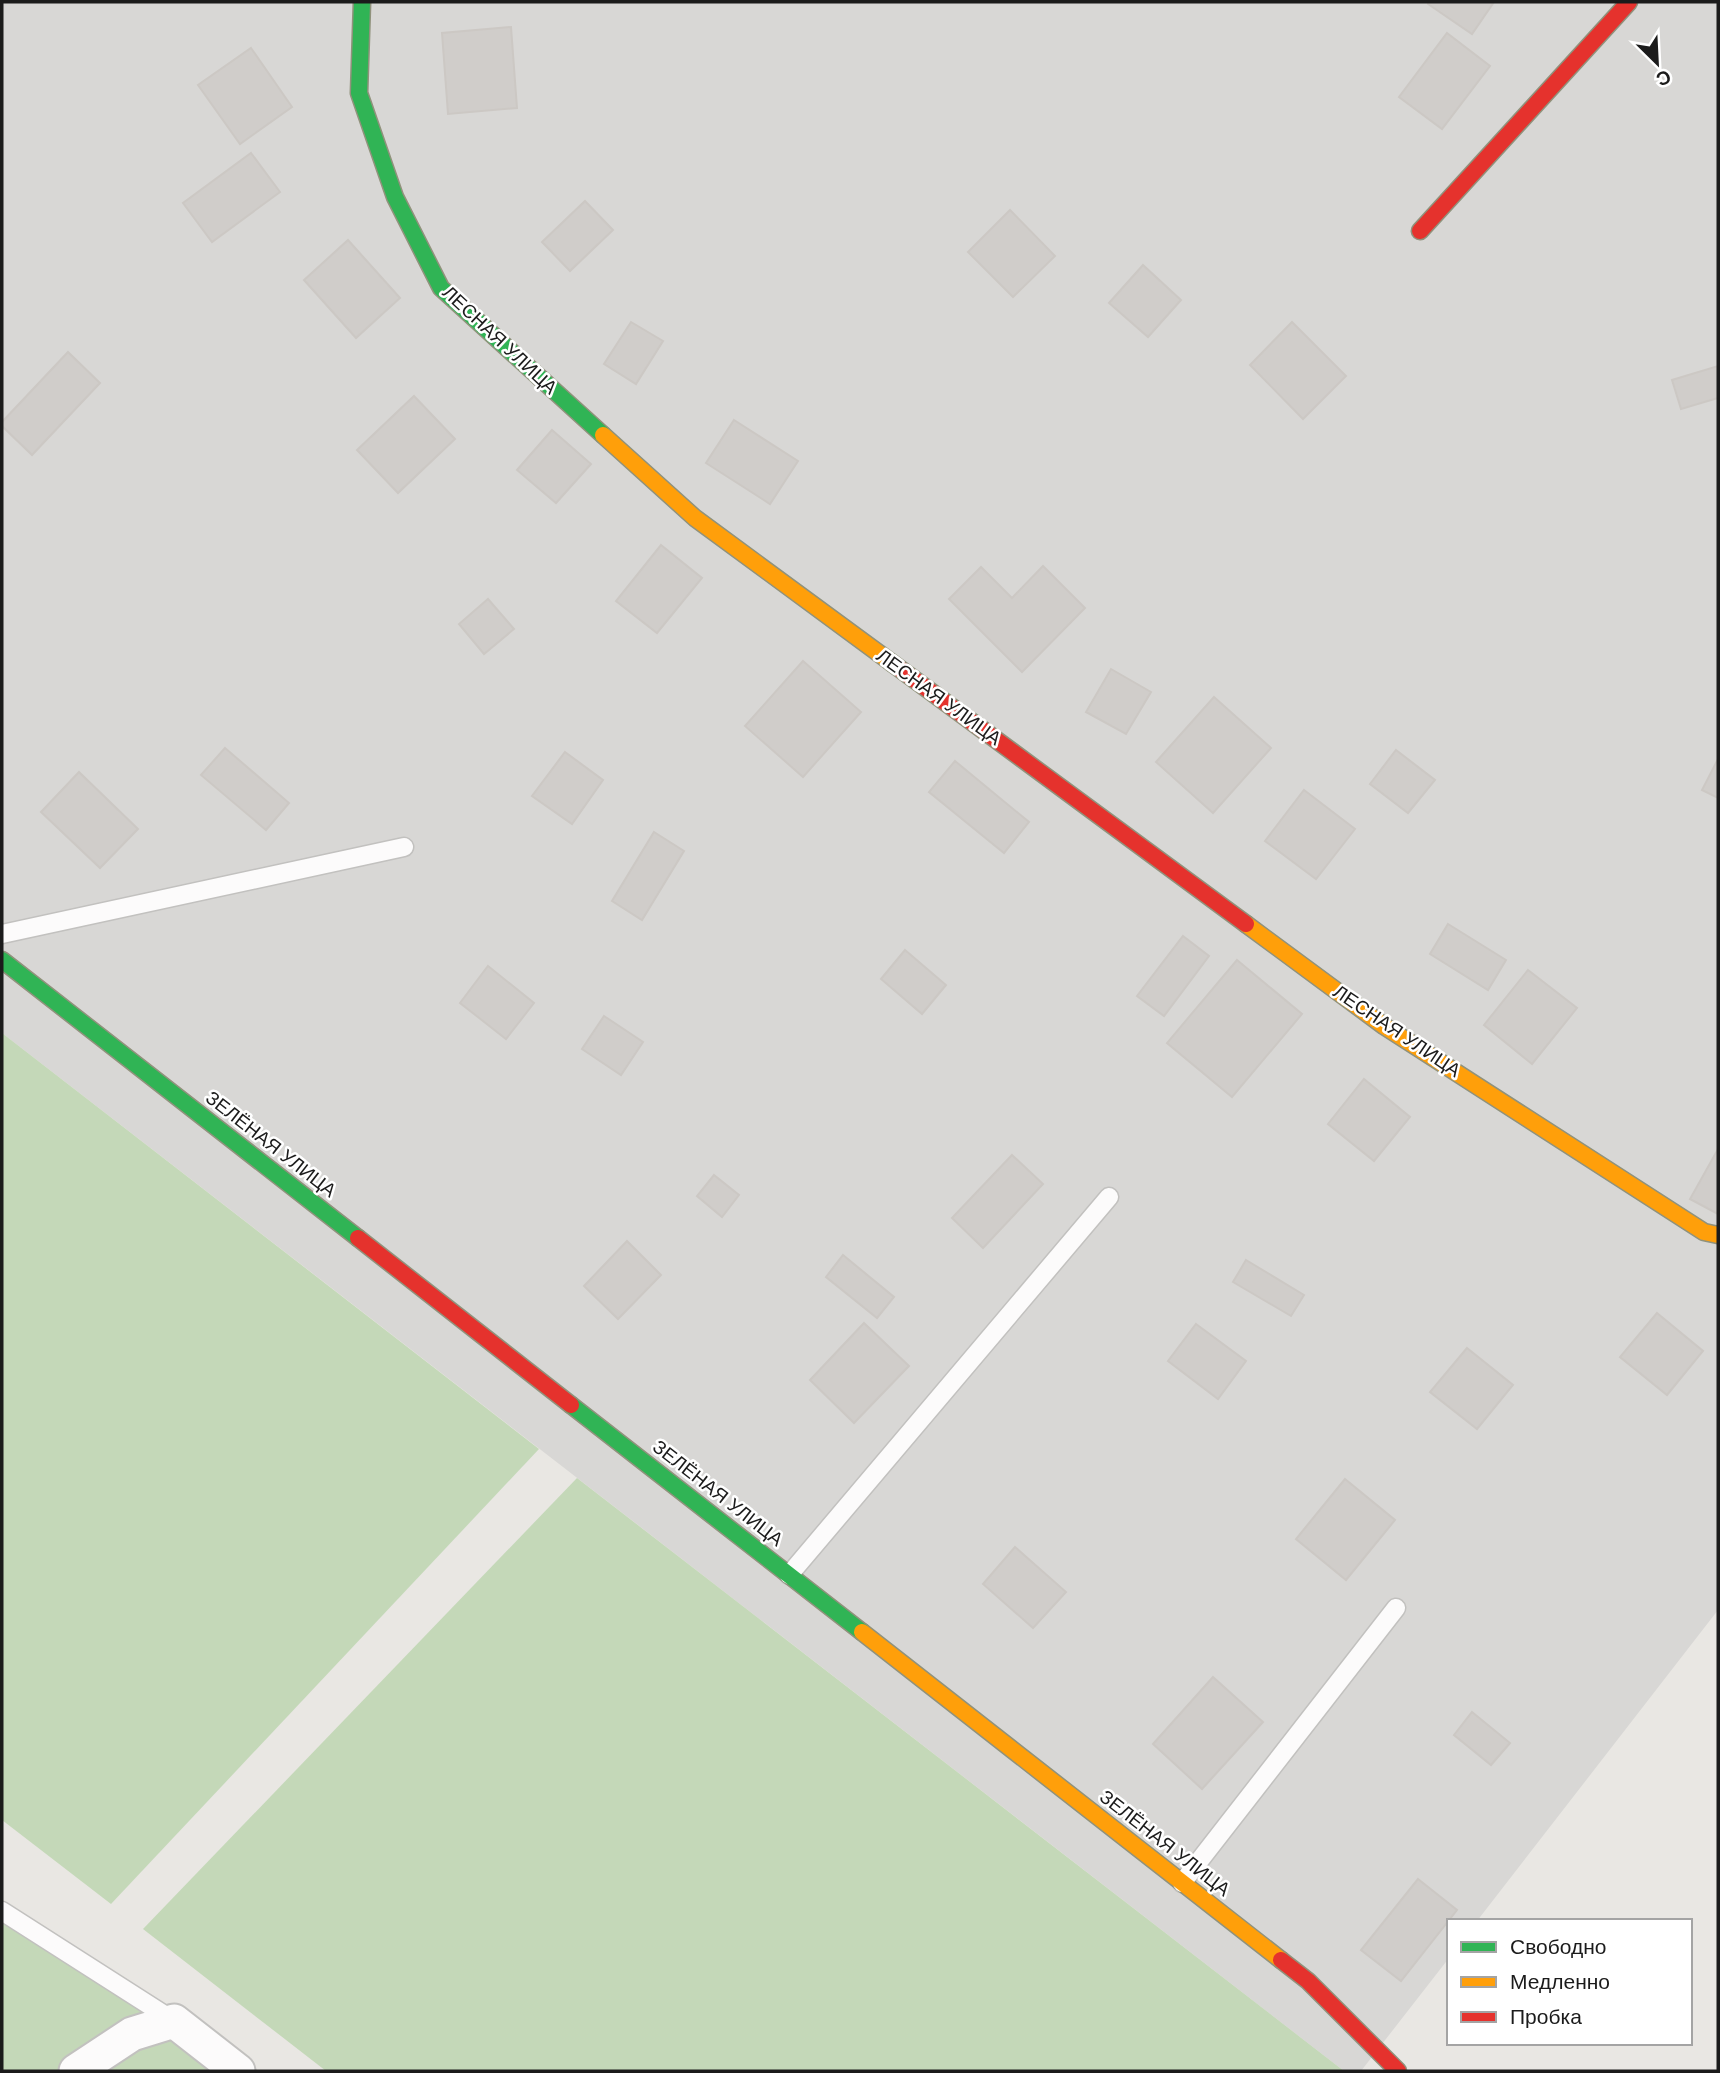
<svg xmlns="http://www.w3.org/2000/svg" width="1720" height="2073" viewBox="0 0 1720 2073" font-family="Arial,sans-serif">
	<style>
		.residential { fill: #d8d7d5 }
		.forest { fill: #c4d8b8 }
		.building { fill: #d0cdca; stroke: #ccc8c4; stroke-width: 2 }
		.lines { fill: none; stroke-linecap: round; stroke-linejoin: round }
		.lane-casing { stroke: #c2c1bf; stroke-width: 21 }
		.street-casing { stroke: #c2c1bf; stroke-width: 37 }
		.fast-casing { stroke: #90927c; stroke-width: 19 }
		.slow-casing { stroke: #90927c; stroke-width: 19 }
		.jam-casing { stroke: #90927c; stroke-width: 19 }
		.lane { stroke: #fcfbfb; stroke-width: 18 }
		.street { stroke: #fcfbfb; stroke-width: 33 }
		.fast { stroke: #30b455; stroke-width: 16 }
		.slow { stroke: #ff9f0a; stroke-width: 16 }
		.jam { stroke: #e5322d; stroke-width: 16 }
		.labels { text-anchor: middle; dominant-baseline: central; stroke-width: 5; stroke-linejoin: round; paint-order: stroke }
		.street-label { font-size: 19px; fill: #1b1b1b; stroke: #fff }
	</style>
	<rect width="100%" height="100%" fill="#e9e7e3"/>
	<polygon class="residential" points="2,2 1718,2 1718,1610 1477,1921 1449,1921 1449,1958 1361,2071 1344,2071 2,1033"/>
	<g class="forest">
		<polygon points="2,1033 539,1449 111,1904 2,1820"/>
		<polygon points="577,1478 1344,2071 326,2071 143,1929"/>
		<polygon points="2,1903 218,2071 2,2071"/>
	</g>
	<g class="building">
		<polygon points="1429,2 1494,2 1472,34 1428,4"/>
		<polygon points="511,27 517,108 448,114 442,33"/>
		<polygon points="1447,33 1490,66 1442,129 1399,97"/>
		<polygon points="251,48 292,107 240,144 198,85"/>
		<polygon points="251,153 280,192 212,242 183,203"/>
		<polygon points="585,201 613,230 570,271 542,242"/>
		<polygon points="1010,210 1055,256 1013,297 968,252"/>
		<polygon points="348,240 400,298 356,338 304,280"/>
		<polygon points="1143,265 1181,300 1148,337 1109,303"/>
		<polygon points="631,322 663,341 636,384 604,364"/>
		<polygon points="1292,322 1346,376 1303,419 1250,365"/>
		<polygon points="68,352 100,383 32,455 2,426 2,422"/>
		<polygon points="1718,366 1718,398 1681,409 1672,380"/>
		<polygon points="414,396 455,439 398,493 357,450"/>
		<polygon points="734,420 798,461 770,504 706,463"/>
		<polygon points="552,430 591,464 556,503 517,470"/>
		<polygon points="661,545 702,578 657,633 616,601"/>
		<polygon points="1043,566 1085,608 1022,672 949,599 981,567 1012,598"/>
		<polygon points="488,599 514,629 484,654 459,624"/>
		<polygon points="803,661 861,712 803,777 745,726"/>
		<polygon points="1111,669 1151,692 1126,734 1086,712"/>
		<polygon points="1214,697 1271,748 1213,813 1156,762"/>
		<polygon points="225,748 289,803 266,830 201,775"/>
		<polygon points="1396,750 1435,780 1408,813 1370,784"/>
		<polygon points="565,752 603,780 572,824 532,796"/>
		<polygon points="1718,759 1718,798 1702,790"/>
		<polygon points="955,761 1029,822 1004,853 929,792"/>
		<polygon points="79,772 138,829 100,868 41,812"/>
		<polygon points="1304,790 1355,829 1316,879 1265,841"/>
		<polygon points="654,832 684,851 642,920 612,901"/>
		<polygon points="1448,924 1506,960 1488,990 1430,954"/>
		<polygon points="1183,936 1209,956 1164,1016 1137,996"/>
		<polygon points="905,950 946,985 922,1014 881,979"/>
		<polygon points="1237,960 1302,1014 1232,1097 1167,1043"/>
		<polygon points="488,966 534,1003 506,1039 460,1003"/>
		<polygon points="1528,970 1577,1008 1532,1064 1484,1025"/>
		<polygon points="604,1016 643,1042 621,1075 582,1049"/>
		<polygon points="1364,1079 1410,1117 1374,1161 1328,1124"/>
		<polygon points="1718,1149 1718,1214 1690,1199"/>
		<polygon points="1012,1155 1043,1184 983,1248 952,1218"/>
		<polygon points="714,1175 739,1195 722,1217 697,1196"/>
		<polygon points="627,1241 661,1275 618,1319 584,1286"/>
		<polygon points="843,1255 894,1297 877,1318 826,1277"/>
		<polygon points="1246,1260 1304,1295 1291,1316 1233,1282"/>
		<polygon points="1657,1313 1703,1351 1667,1395 1620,1357"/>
		<polygon points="864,1323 909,1366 854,1423 810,1380"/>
		<polygon points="1196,1324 1246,1361 1218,1399 1168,1361"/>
		<polygon points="1467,1348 1513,1385 1477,1429 1430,1392"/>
		<polygon points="1345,1479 1395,1520 1346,1580 1296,1539"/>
		<polygon points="1015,1547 1066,1592 1033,1628 983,1584"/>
		<polygon points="1213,1677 1263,1722 1202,1789 1153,1744"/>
		<polygon points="1472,1712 1510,1743 1491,1765 1454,1735"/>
		<polygon points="1418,1879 1457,1910 1401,1981 1361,1950"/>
	</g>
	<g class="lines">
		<g class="lane-casing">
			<g id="lane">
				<polyline points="2,934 404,847"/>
				<polyline points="789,1575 1109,1197"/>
				<polyline points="1182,1883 1396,1608"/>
				<polyline points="2,1911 174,2021"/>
			</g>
		</g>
		<g class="street-casing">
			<polyline id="street" points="76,2071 132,2034 174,2021 238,2071"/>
		</g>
		<g class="fast-casing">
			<g id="fast">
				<polyline points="362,2 359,93 395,197 441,288 603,435"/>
				<polyline points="2,960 358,1238"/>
				<polyline points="571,1405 862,1632"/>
			</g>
		</g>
		<g class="slow-casing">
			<g id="slow">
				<polyline points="603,435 695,518 892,663"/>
				<polyline points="1246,924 1384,1026 1704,1232 1718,1235"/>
				<polyline points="862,1632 1281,1960"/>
			</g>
		</g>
		<g class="jam-casing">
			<g id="jam">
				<polyline points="1420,231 1629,2"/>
				<polyline points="892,663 1246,924"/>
				<polyline points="358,1238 571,1405"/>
				<polyline points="1281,1960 1308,1981 1398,2071"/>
			</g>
		</g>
		<use href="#lane" class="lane"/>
		<use href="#street" class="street"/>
		<use href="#fast" class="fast"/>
		<use href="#slow" class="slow"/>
		<use href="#jam" class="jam"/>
	</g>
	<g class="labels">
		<g class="street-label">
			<text transform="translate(500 340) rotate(43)">ЛЕСНАЯ УЛИЦА</text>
			<text transform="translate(939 697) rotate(36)">ЛЕСНАЯ УЛИЦА</text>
			<text transform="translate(1397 1031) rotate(34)">ЛЕСНАЯ УЛИЦА</text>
			<text transform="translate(271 1144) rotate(38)">ЗЕЛЁНАЯ УЛИЦА</text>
			<text transform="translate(718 1493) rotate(38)">ЗЕЛЁНАЯ УЛИЦА</text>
			<text transform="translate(1165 1843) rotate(38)">ЗЕЛЁНАЯ УЛИЦА</text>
		</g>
	</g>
	<rect width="1720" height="2073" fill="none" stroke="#1b1b1b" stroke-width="7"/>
	<rect x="1447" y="1919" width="245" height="126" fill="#ffffff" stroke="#a4a4a4" stroke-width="2"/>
	<rect x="1461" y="1942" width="35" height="10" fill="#30b455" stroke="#a4a4a4" stroke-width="2"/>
	<text x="1510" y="1954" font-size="21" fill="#1b1b1b">Свободно</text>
	<rect x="1461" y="1977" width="35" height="10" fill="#ff9f0a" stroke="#a4a4a4" stroke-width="2"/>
	<text x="1510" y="1989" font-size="21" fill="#1b1b1b">Медленно</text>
	<rect x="1461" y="2012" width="35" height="10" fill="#e5322d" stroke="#a4a4a4" stroke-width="2"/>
	<text x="1510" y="2024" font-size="21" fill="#1b1b1b">Пробка</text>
	<g transform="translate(1657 63) rotate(156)" stroke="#ffffff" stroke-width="5" paint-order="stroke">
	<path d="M0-5L12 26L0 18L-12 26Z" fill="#1b1b1b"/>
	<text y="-10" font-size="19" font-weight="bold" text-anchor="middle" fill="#1b1b1b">С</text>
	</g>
</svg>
